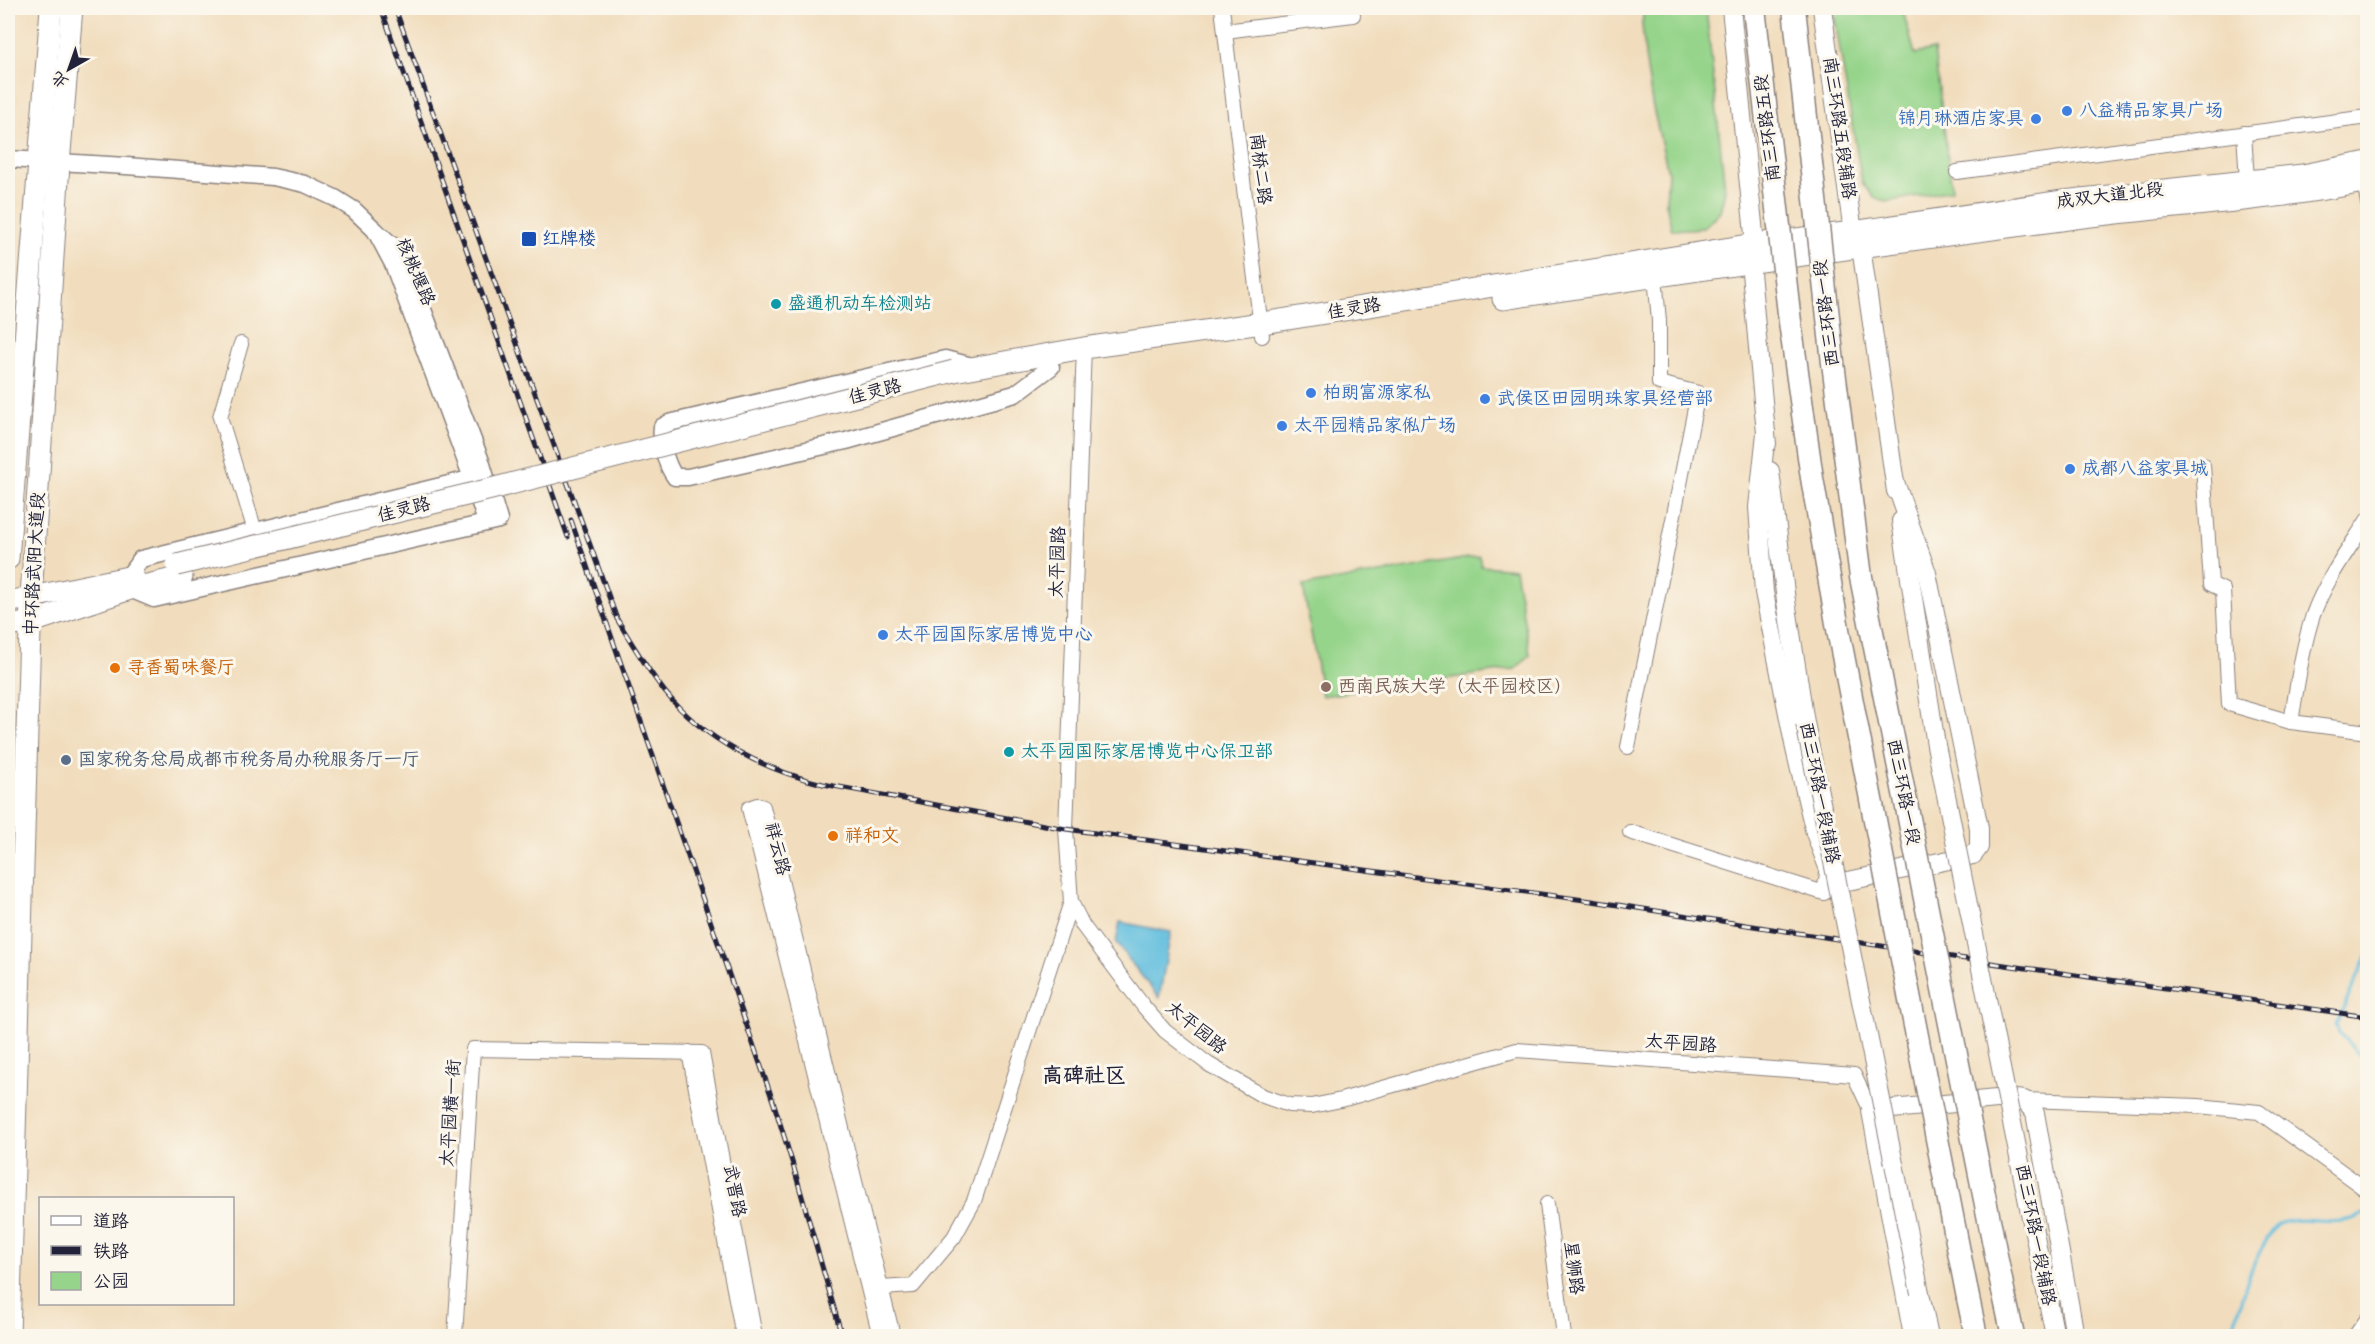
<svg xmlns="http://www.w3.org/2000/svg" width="2375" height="1344" viewBox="0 0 2375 1344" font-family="Mynerve,'LXGW WenKai TC',sans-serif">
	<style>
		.green { fill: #95d48a; stroke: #5c7b62; stroke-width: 1.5 }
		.water { fill: #60bede; stroke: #41708c; stroke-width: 1.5 }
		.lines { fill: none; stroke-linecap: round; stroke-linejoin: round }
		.stream { stroke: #60bede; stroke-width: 3 }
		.minor-casing { stroke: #8a807c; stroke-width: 16 }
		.tertiary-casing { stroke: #8a807c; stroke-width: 19 }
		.secondary-casing { stroke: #8a807c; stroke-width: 20 }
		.primary-casing { stroke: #8a807c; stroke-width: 23 }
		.trunk-casing { stroke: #8a807c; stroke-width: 25 }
		.minor { stroke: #fff; stroke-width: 14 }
		.tertiary { stroke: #fff; stroke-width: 16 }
		.secondary { stroke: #fff; stroke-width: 18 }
		.primary { stroke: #fff; stroke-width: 21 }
		.trunk { stroke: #fff; stroke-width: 22 }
		.rail-casing { stroke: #22223b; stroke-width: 5 }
		.rail { stroke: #fbf7ec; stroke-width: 3; stroke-dasharray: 9; stroke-linecap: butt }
		.secondary-bridge-casing { stroke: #8a807c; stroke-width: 20; stroke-linecap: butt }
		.primary-bridge-casing { stroke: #8a807c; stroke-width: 23; stroke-linecap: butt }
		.trunk-bridge-casing { stroke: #8a807c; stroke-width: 25; stroke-linecap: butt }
		.secondary-bridge { stroke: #fff; stroke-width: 18 }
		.primary-bridge { stroke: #fff; stroke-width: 21 }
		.trunk-bridge { stroke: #fff; stroke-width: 22 }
		.shop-dot { fill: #3f7fe0; stroke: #fbf7ec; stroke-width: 2 }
		.transit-dot { fill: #1a4fb4; stroke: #fbf7ec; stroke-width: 2 }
		.culture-dot { fill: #0f9aa8; stroke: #fbf7ec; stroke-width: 2 }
		.food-dot { fill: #e8710a; stroke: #fbf7ec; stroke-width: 2 }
		.education-dot { fill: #8d6e63; stroke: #fbf7ec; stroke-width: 2 }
		.service-dot { fill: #5c6f8a; stroke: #fbf7ec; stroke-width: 2 }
		.labels { text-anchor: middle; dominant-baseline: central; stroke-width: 6; stroke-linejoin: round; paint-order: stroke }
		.shop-label { font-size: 18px; fill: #366cbe; stroke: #fbf7ec; text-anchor: start }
		.street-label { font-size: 18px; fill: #22223b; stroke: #fbf7ec }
		.transit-label { font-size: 18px; fill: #164399; stroke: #fbf7ec; text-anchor: start }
		.culture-label { font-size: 18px; fill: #0d838f; stroke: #fbf7ec; text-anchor: start }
		.food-label { font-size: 18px; fill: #c56008; stroke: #fbf7ec; text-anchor: start }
		.education-label { font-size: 18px; fill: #785e54; stroke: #fbf7ec; text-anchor: start }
		.service-label { font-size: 18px; fill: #4e5e75; stroke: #fbf7ec; text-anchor: start }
		.quarter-label { font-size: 21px; font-weight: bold; fill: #22223b; stroke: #fbf7ec }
	</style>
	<rect width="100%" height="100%" fill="#fbf7ec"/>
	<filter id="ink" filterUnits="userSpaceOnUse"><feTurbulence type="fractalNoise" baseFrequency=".0167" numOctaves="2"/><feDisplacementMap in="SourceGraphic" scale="12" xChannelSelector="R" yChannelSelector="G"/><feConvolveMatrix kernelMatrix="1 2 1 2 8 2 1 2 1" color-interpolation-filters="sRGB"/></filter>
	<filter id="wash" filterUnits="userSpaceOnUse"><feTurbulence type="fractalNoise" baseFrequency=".008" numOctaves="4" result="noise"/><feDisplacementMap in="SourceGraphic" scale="24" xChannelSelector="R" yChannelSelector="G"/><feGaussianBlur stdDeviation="1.35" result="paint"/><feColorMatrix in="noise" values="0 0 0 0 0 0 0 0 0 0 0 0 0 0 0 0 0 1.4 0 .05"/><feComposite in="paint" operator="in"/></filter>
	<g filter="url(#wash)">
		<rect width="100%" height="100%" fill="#f1ddbd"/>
		<g class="green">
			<polygon points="1644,8 1706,8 1725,190 1720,211 1703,228 1672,230 1666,203 1668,172 1652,103 1645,55 1642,24"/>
			<polygon points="1833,8 1902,8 1915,54 1934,50 1952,190 1886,202 1874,197 1862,183"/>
			<polygon points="1479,556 1481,566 1515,569 1530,655 1515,669 1322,696 1303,586"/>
		</g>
		<polygon class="water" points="1120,922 1171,932 1159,998 1116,943"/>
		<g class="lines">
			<g class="stream">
				<polyline points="2368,954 2336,1024 2339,1033 2368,1064"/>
				<path d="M2231 1336C2241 1298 2252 1255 2278 1224 2309 1213 2341 1232 2368 1211"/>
			</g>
		</g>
	</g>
	<g filter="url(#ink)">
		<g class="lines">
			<g class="minor-casing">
				<g id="minor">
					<polyline points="1222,8 1262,336"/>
					<polyline points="1225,31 1353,15"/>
					<polyline points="2244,133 2247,181"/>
					<polyline points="1957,172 2368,117"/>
					<polyline points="2363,174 2368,204"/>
					<polyline points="241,344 220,417 255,531"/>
					<polyline points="1084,348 1066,829 1071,902 1083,926 1144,1007 1165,1031 1208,1064 1263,1096 1289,1105 1312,1106 1341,1100 1517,1050 1854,1075 1871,1111"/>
					<polyline points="2203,465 2211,584 2223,590 2229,704 2291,722 2368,732"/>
					<path d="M2291 722C2297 687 2302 649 2313 615 2325 581 2349 549 2368 519"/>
					<polyline points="1628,747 1698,393 1659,383 1659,321 1655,276"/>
					<polyline points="1630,832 1824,893 1828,867"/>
					<polyline points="689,1052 743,1336"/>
					<polyline points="2024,1100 2198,1106 2259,1112 2368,1191"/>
					<polyline points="1547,1204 1564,1336"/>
					<polyline points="881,1288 913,1286 954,1237 974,1201 1071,902"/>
					<polyline points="455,1336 473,1049 702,1053 755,1336"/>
					<polyline points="880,1336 749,808 757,805 763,807 893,1336"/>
					<polyline points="2355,1336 2368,1318"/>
				</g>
			</g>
			<g class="tertiary-casing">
				<g id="tertiary">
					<polyline points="8,159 126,166 273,177 305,184 335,198 354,210 375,230 393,264 472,478 486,522"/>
					<path d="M972 366 945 359 669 423 662 427C660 442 666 465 675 477H688L846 441 1015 394 1051 367"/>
					<polyline points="127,578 141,559 482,476"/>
					<polyline points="130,589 154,599 499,520 481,461 407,268 394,247 375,230"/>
				</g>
			</g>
			<g class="secondary-casing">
				<g id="secondary">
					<polyline points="1731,8 1755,244 1750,262 1767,444"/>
					<polyline points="1822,8 1853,232 1861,247 1896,491"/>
					<polyline points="1766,433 1758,507 1764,592 1795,749 1815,833 1828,867 1843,882 1973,855 1979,847 1979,828 1927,573 1895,482"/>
					<polyline points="1770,471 1786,601 1805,723"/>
					<polyline points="1901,521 1936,745"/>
					<polyline points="2042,1272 2055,1336"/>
					<polyline points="1920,1293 1929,1336"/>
					<polyline points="1913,1336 1871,1111 2007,1098 2024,1100 2035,1113 2075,1336"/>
				</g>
			</g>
			<g class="primary-casing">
				<g id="primary">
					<path d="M1503 299C1689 271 1875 244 2061 220 2163 206 2267 202 2368 181"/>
					<polyline points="954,371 1084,348 1262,323 1755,244 1853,232 2063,201 2303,175 2368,162"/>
					<polyline points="8,559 51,8"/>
					<polyline points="8,602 133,576"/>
					<polyline points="8,626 32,622 130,589 182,577"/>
					<polyline points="9,1336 31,597 59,164 72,8"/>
				</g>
			</g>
			<g class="trunk-casing">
				<g id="trunk">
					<polyline points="2003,1290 2013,1336"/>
					<polyline points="1968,1298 1976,1336"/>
				</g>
			</g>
			<use href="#minor" class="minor"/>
			<use href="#tertiary" class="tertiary"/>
			<use href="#secondary" class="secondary"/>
			<use href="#primary" class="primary"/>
			<use href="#trunk" class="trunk"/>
			<g class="rail-casing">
				<g id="rail">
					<polyline points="381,8 568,537"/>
					<path d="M395 8 617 619C632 644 647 669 665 692 704 740 764 770 823 784L1066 829 1592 901 1991 963 2368 1017"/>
					<polyline points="571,520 774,1104 793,1165 842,1336"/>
				</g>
			</g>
			<use href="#rail" class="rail"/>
			<g class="secondary-bridge-casing">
				<g id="secondary-bridge">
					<polyline points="1805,723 1920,1293"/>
					<polyline points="1936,745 2042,1272"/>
				</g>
			</g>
			<g class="primary-bridge-casing">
				<polyline id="primary-bridge" points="177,565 491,489 954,371"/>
			</g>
			<g class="trunk-bridge-casing">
				<g id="trunk-bridge">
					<polyline points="1754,8 1790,322 1812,478 1839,635 1968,1298"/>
					<polyline points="1794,8 1833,363 1861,577 2003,1290"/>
				</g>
			</g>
			<use href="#secondary-bridge" class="secondary-bridge"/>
			<use href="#primary-bridge" class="primary-bridge"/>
			<use href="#trunk-bridge" class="trunk-bridge"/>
		</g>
	</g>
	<g class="shop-dot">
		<circle cx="2067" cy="111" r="6"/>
		<circle cx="2036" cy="119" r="6"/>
		<circle cx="1311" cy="393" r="6"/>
		<circle cx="1485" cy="399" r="6"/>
		<circle cx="1282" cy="426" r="6"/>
		<circle cx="2070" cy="469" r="6"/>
		<circle cx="883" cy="635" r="6"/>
	</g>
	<rect class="transit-dot" x="521" y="231" width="16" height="16" rx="3"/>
	<g class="culture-dot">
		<circle cx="776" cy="304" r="6"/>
		<circle cx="1009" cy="752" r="6"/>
	</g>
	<g class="food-dot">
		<circle cx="115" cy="668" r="6"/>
		<circle cx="833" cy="836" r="6"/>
	</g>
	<circle class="education-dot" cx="1326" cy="687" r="6"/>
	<circle class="service-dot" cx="66" cy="760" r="6"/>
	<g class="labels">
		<g class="shop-label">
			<text x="2079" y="111">八益精品家具广场</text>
			<text x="2024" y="119" text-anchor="end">锦月琳酒店家具</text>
			<text x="1323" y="393">柏朗富源家私</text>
			<text x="1497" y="399">武侯区田园明珠家具经营部</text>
			<text x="1294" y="426">太平园精品家俬广场</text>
			<text x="2082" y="469">成都八益家具城</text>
			<text x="895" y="635">太平园国际家居博览中心</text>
		</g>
		<g class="street-label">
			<text transform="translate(1768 128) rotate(-97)">南三环路五段</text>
			<text transform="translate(1839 128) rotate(82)">南三环路五段辅路</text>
			<text transform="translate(1260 169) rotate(83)">南桥二路</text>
			<text transform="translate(2110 196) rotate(-7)">成双大道北段</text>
			<text transform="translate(415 272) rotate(67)">核桃堰路</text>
			<text transform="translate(1354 309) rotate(-9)">佳灵路</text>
			<text transform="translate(1827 313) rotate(-97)">西三环路一段</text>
			<text transform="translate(875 392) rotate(-14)">佳灵路</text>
			<text transform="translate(404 510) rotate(-14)">佳灵路</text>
			<text transform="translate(1058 562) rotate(-88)">太平园路</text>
			<text transform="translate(35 564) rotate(-87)">中环路武阳大道段</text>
			<text transform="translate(1903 792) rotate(79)">西三环路一段</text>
			<text transform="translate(1819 793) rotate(79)">西三环路一段辅路</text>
			<text transform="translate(777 849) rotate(76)">祥云路</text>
			<text transform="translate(1196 1028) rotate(39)">太平园路</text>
			<text transform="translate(1681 1044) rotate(4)">太平园路</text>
			<text transform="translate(451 1113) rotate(-86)">太平园横一街</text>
			<text transform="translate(734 1191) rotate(79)">武晋路</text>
			<text transform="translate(2035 1235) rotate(79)">西三环路一段辅路</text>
			<text transform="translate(1573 1268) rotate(83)">星狮路</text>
		</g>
		<g class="transit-label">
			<text x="542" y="239">红牌楼</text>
		</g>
		<g class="culture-label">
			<text x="788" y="304">盛通机动车检测站</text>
			<text x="1021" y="752">太平园国际家居博览中心保卫部</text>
		</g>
		<g class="food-label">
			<text x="127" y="668">寻香蜀味餐厅</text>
			<text x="845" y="836">祥和文</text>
		</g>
		<g class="education-label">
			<text x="1338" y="687">西南民族大学（太平园校区）</text>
		</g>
		<g class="service-label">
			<text x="78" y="760">国家税务总局成都市税务局办税服务厅一厅</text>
		</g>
		<g class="quarter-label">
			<text x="1084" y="1076">高碑社区</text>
		</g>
	</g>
	<rect width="2375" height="1344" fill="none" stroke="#fbf7ec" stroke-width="30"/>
	<rect x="39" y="1197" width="195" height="108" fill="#fbf7ec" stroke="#a4a2a5" stroke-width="1.5"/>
	<rect x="51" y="1216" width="30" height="9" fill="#ffffff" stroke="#a4a2a5" stroke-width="1.5"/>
	<text x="93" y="1227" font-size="18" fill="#22223b">道路</text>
	<rect x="51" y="1246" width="30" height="9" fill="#22223b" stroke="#a4a2a5" stroke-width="1.5"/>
	<text x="93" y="1257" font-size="18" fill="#22223b">铁路</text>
	<rect x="51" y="1272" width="30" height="18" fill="#95d48a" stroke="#a4a2a5" stroke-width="1.5"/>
	<text x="93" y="1287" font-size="18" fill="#22223b">公园</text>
	<g transform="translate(69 69) rotate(220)" stroke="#fbf7ec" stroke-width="4.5" paint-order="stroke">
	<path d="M0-4.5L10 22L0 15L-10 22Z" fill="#22223b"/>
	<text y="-9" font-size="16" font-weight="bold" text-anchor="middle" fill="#22223b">北</text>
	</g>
</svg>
